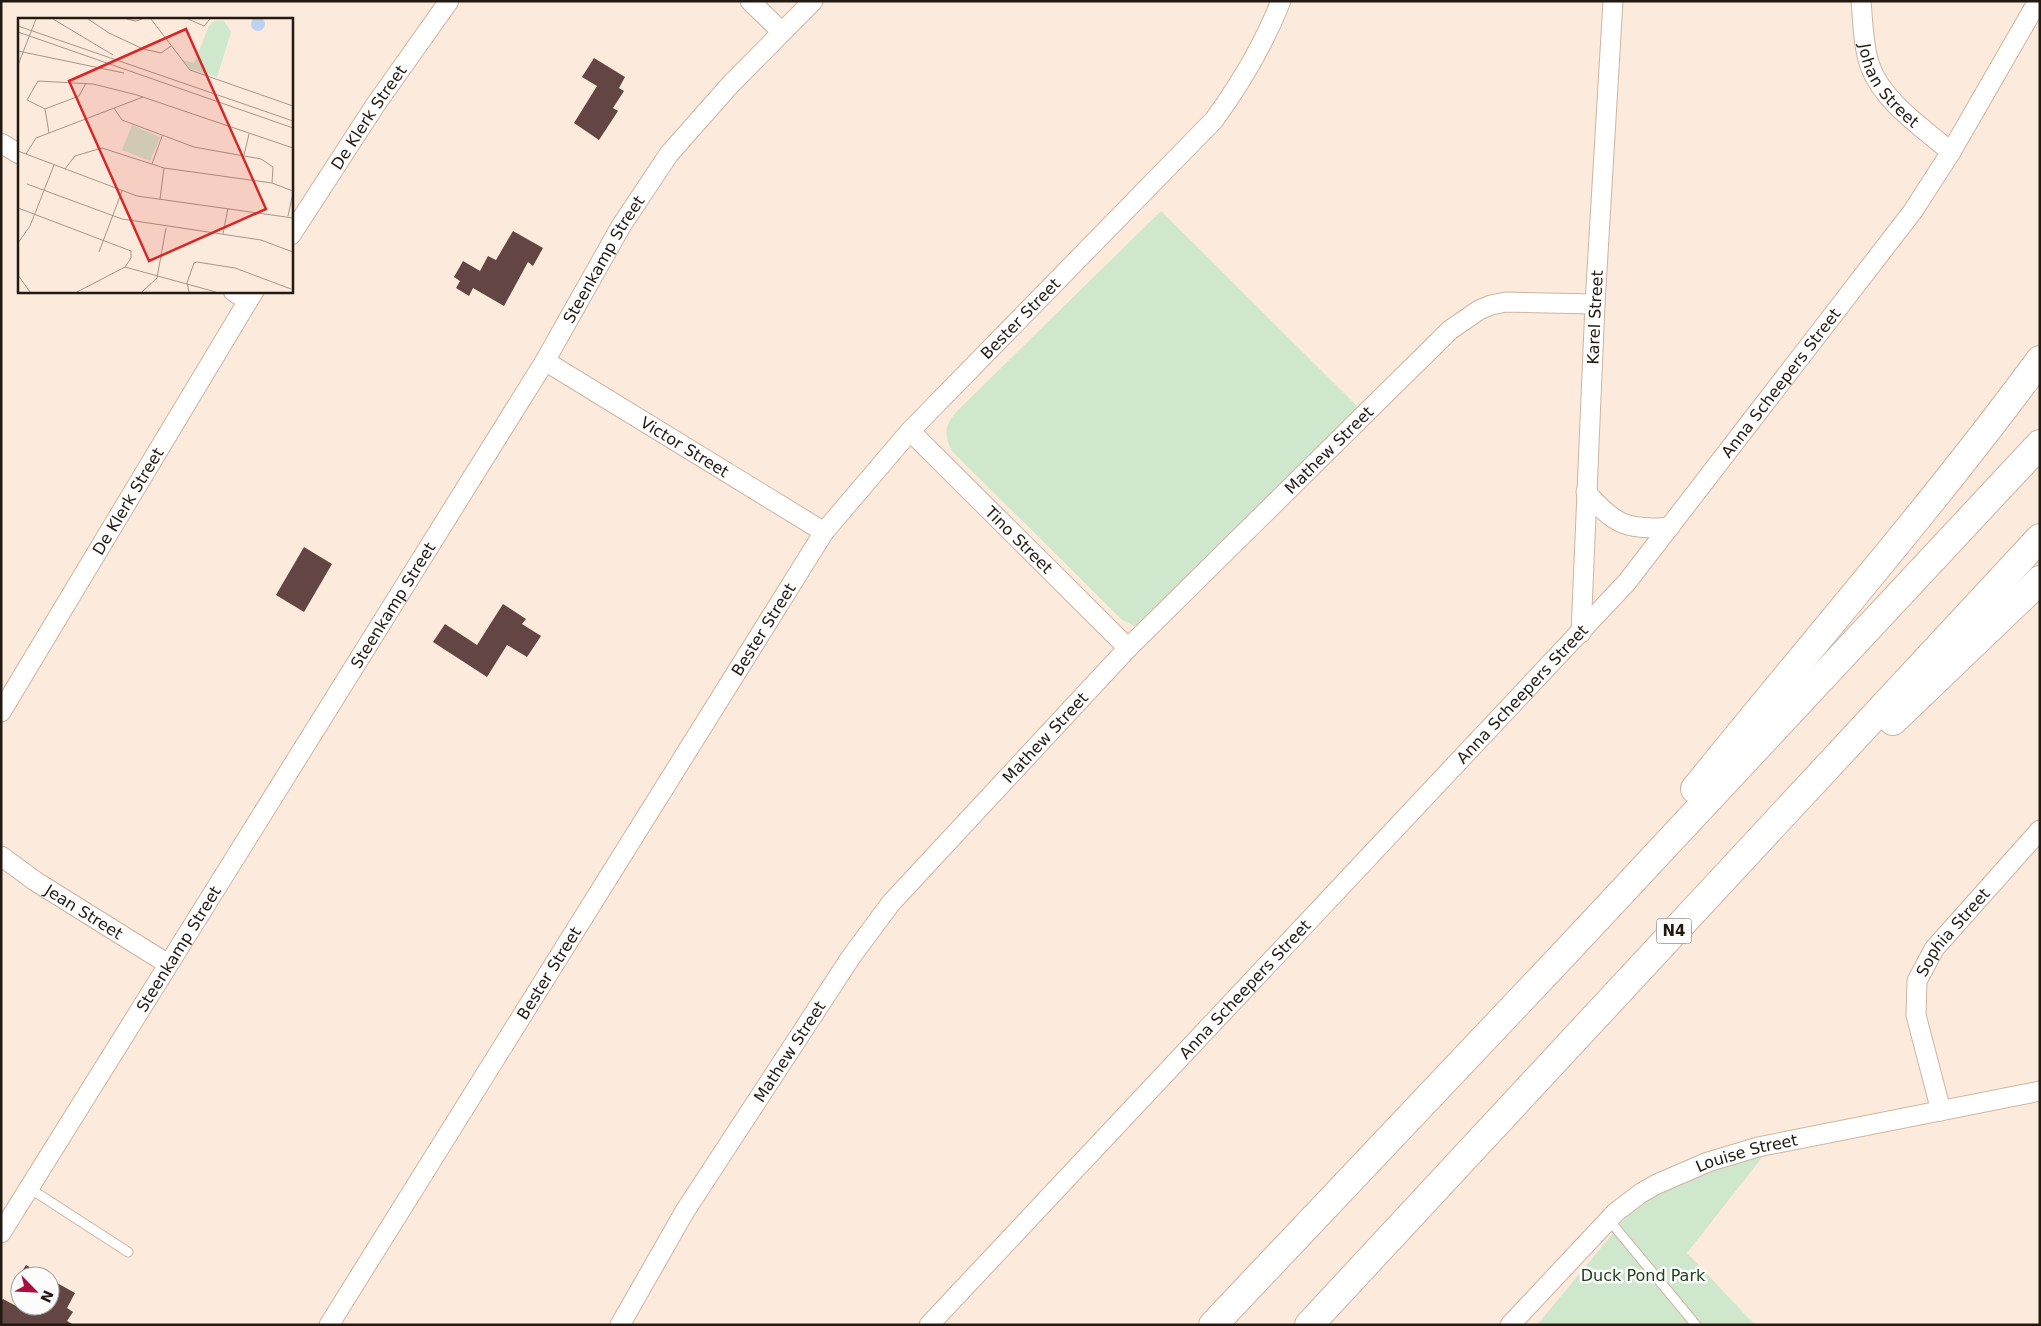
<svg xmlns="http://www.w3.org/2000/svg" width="2041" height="1326" viewBox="0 0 2041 1326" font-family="'DejaVu Sans',sans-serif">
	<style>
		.green { fill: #cfe7cc }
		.building { fill: #634543 }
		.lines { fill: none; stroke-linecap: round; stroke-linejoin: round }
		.lane-casing { stroke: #cfb49f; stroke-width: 11 }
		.street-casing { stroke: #cfb49f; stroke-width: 21 }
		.highway-casing { stroke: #cfb49f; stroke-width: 30 }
		.lane { stroke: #fff; stroke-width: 9 }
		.street { stroke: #fff; stroke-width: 19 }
		.highway { stroke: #fff; stroke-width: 28 }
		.labels { text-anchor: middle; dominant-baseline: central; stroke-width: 5; stroke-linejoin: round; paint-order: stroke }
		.shield { fill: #fcfcfc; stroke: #635d57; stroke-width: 1 }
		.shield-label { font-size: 15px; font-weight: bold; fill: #221910 }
		.street-label { font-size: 16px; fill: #221910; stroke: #fcfcfc }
		.park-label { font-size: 16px; fill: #1d421a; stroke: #fcfcfc }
		.inset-road { fill: none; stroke: #a5978b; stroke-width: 1 }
		.view { fill: #d62828; fill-opacity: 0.15; stroke: #d62828; stroke-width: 2.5 }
		.inset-edge { fill: none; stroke: #221910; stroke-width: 2.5 }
	</style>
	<rect width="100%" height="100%" fill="#fcebdd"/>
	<g class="green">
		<path d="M1161 211 1361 410 1144 623 1134 626 1121 619 952 451C943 434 945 425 957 411Z"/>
		<polygon points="1767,1151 1687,1253 1755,1325 1537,1325 1644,1196"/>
	</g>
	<g class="building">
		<polygon points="594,58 625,77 619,88 624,91 613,108 618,111 599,140 574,123 597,86 582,77"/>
		<polygon points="513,231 543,248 533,266 528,262 504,306 473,288 469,296 456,288 460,281 454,277 463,261 480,271 488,256 496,260"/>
		<polygon points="304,547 332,564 304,612 276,595"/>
		<polygon points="503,604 526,619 522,624 541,636 527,657 507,645 487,677 433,642 445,624 477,645"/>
		<polygon points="26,1265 45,1276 20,1276 20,1285 15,1282"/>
		<polygon points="50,1279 75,1293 67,1308 73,1312 67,1321 74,1325 1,1325 1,1302 3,1299 18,1307 50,1306"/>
	</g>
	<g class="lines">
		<g class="lane-casing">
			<g id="lane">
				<polyline points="29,1188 128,1252"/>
				<polyline points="1609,1220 1696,1325"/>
			</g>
		</g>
		<g class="street-casing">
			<g id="street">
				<polyline points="750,1 782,32"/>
				<path id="s1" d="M1861 1C1863 22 1863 46 1870 66 1883 102 1923 128 1951 152"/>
				<polyline points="1,143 19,154"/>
				<path id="s2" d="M291 235 376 104 449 1"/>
				<polyline points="233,291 248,301"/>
				<path id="s3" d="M545 361 824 532"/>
				<path id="s4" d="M910 431 1128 648"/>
				<path d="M1586 492C1614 524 1627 531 1670 527"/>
				<path id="s5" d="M1581 633 1595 304 1613 1"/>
				<path id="s6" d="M1 712 254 291"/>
				<path id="s7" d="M1 856 35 881 168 964"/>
				<path id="s8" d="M1941 1111 1916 1015 1917 981 1934 949 2040 830"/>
				<path id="s9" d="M1 1233 545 361 621 226 669 154 730 85 813 1"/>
				<path id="s10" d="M329 1325 824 532 910 431 1214 120C1241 83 1264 44 1281 1"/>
				<path id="s11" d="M620 1325 685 1211 851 957 891 903 1128 648 1368 411 1450 330 1479 310 1491 305 1506 302 1595 304"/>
				<path id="s12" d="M929 1325 1627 582 1913 211 1951 152 2038 1"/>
				<path id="s13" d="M1510 1325 1616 1212 1641 1193 1657 1184 1708 1162 1758 1147 2040 1091"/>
			</g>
		</g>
		<g class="highway-casing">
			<g id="highway">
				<polyline points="1893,721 2040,580"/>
				<path d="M1695 789C1810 646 1931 508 2040 360"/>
				<polyline points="1213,1325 1565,953 2040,444"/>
				<polyline points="1309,1325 2040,538"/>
			</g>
		</g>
		<use href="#lane" class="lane"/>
		<use href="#street" class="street"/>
		<use href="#highway" class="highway"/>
	</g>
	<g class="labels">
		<rect class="shield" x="1656.5" y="918.5" width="35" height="25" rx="4"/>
		<g class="shield-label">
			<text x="1674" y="931">N4</text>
		</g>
		<g class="street-label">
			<text stroke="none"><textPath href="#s1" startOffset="92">Johan Street</textPath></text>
			<text stroke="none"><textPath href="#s2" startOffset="141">De Klerk Street</textPath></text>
			<text stroke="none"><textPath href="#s9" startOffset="1145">Steenkamp Street</textPath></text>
			<text stroke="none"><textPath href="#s5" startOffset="316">Karel Street</textPath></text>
			<text stroke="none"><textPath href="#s10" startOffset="1225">Bester Street</textPath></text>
			<text stroke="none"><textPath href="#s12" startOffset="1271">Anna Scheepers Street</textPath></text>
			<text stroke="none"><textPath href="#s3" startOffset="164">Victor Street</textPath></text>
			<text stroke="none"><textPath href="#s11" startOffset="1132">Mathew Street</textPath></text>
			<text stroke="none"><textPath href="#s6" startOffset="246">De Klerk Street</textPath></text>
			<text stroke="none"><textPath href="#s4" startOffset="154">Tino Street</textPath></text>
			<text stroke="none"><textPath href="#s9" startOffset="740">Steenkamp Street</textPath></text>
			<text stroke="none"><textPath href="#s10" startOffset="820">Bester Street</textPath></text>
			<text stroke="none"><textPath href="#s12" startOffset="866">Anna Scheepers Street</textPath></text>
			<text stroke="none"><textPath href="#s11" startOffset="728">Mathew Street</textPath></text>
			<text stroke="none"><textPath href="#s7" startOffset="100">Jean Street</textPath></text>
			<text stroke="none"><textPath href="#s8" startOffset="194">Sophia Street</textPath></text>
			<text stroke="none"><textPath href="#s9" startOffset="335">Steenkamp Street</textPath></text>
			<text stroke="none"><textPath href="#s10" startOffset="415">Bester Street</textPath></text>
			<text stroke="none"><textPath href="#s12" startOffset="461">Anna Scheepers Street</textPath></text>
			<text stroke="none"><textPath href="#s11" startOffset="322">Mathew Street</textPath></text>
			<text stroke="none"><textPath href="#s13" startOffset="300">Louise Street</textPath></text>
		</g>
		<g class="park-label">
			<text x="1643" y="1275">Duck Pond Park</text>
		</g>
	</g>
	<g transform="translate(18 18)">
		<rect width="275" height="275" fill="#fcebdd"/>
		<path d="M196 3H206L213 14 199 59 172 51 164 42 176 45 191 8ZM114 107 142 119 132 143 104 132Z" fill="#cfe7cc"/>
		<path d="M233 6a7 7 0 1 1 14 0a7 7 0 1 1-14 0Z" fill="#bbd3f1"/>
		<path class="inset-road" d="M35 1 95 37M70 1 91 15 125 31 143 35 153 28M109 1 118 3 124 1M133 1 172 52 275 88M170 1 186 8 192 1M0 8 275 103M0 14 275 110M0 33 106 55M0 47 18 1M96 90 104 102 176 129 243 141 255 149 254 165M27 91 9 82 20 63 75 66 119 77 275 130M27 91 61 78 68 65M27 91 31 115M0 133 119 178 275 200M8 136 18 120 125 79M226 137 231 116M134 146 144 118M47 151 57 138 84 130 146 150 254 165 275 173M9 166 104 201 243 222 275 234M142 181 146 150M0 190 113 233V240L107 249 59 274M270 198 275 175M205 216 210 190M0 225 12 208 36 147M81 234 104 173M107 249 198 274M0 257 12 274M124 274 139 260 148 210M171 274 169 265 176 245 179 244 217 250 273 271"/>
		<path class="view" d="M168 11 248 191 131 243 51 63Z"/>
		<rect width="275" height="275" class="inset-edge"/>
	</g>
	<rect width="2041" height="1326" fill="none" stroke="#221910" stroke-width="5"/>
	<g transform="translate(35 1291) rotate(114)"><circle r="24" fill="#fcfcfc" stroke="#a5a19e"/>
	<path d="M0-4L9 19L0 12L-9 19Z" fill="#a8113f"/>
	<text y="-8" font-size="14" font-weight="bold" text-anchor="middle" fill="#221910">N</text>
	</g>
</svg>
